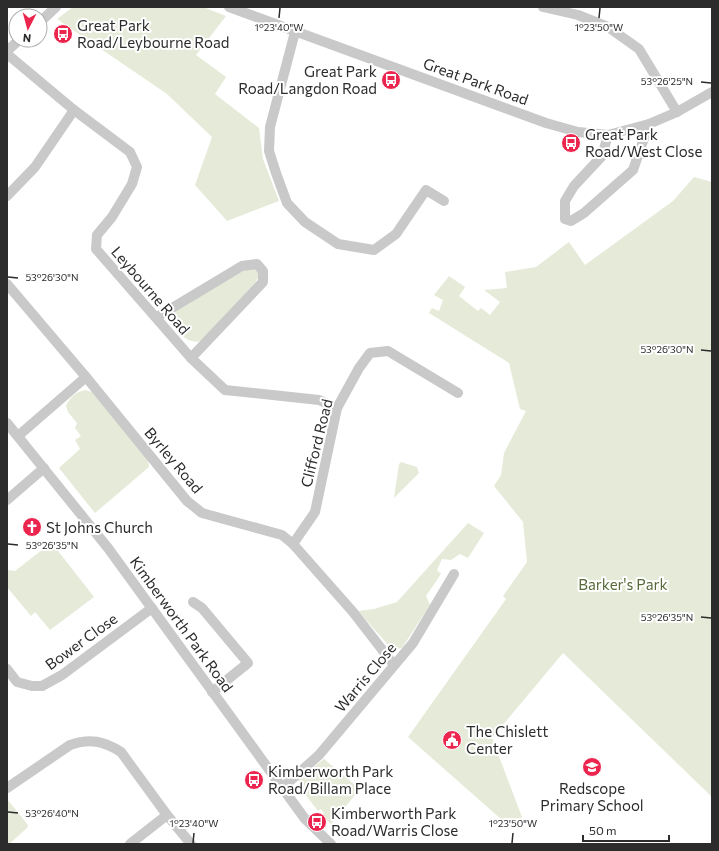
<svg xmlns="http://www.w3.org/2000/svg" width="719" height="851" viewBox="0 0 719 851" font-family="Commissioner,sans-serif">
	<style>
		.green { fill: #e5ebd8 }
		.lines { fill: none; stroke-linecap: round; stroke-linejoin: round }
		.minor { stroke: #c9c9c9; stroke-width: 10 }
		.ticks { fill: none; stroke: #2c2c2c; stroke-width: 1.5 }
		.labels { text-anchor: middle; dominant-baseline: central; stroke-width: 4; stroke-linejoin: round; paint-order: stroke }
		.poi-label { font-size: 15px; fill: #2c2c2c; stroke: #fff; text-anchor: start }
		.street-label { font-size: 15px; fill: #2c2c2c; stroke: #fff }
		.park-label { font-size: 15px; fill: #566938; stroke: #fff }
		.ticks-label { font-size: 10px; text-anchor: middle; fill: #2c2c2c; stroke: #fff; stroke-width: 4; stroke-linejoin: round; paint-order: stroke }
	</style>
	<rect width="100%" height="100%" fill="#fff"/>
	<g class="green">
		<polygon points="73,7 203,7 226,16 196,55 226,77 215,94 259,128 263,159 279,201 227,221 195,185 212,137 167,94 57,19"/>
		<polygon points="694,177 712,182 712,797 563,653 492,738 522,817 511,828 408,737 506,599 503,596 527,562 523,522 494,486 501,475 504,453 526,411 520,409 509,363 429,313 432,308 439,311 443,300 434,295 449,276 465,287 459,296 478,311 481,308 490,315 500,302 484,290 507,288 505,272 536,267 569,242 585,265 673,201"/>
		<path d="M249 268H253L258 272V278L255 283 201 341C188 345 173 330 171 318L178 308Z"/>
		<path d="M85 390 92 392 148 460 149 467 95 513 59 468 80 449 75 440 81 436 75 428 77 423 68 412 66 406C70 397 76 392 85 390Z"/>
		<polygon points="401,462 417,467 419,473 394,498 399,464"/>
		<polygon points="468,523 484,533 468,558 460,554 451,560 442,559 437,570 441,574 426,596 430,605 402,648 395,649 390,647 358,611 374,609 397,602"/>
		<polygon points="47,546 52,549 55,547 94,597 50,630 35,612 31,616 7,587 7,572 9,570 15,571"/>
		<polygon points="324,759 360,789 331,824 321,815 324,814 321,809 318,811 299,786 299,779"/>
		<polygon points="7,799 28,825 27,828 9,844 7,844"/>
	</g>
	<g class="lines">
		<g class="minor">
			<polyline points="229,7 546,123 578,132 608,135 649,124 677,112 712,92"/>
			<polyline points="543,7 578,15 608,27 639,49 677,112"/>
			<polyline points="40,22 56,7"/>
			<polyline points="295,32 270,127 269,151 276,173 287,203 305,222 338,244 374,250 396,234 426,190 444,201"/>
			<polyline points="7,51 19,40"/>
			<polyline points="7,54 74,110 130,152 137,167 132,184 112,217 97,235 96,249 191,358 225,390 319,400 337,408"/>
			<polyline points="608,135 602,156 574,186 565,201 565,219 571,221 584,213 633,170 649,124"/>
			<polyline points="7,196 35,167 74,110"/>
			<polyline points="7,284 86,377 187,501 202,513 282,535 293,544 353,612 394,665"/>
			<polyline points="157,317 242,266 257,264 263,271 263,282 191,358"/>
			<polyline points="7,423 108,548 305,819 331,844"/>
			<polyline points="18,436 86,377"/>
			<polyline points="7,500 44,468"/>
			<polyline points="293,544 315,512 337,408 359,368 370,353 388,351 458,393"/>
			<polyline points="193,602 202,608 248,663 212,692"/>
			<polyline points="7,669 17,682 32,686 42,686 62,675 152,608"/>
			<path d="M7 788 70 745C90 738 104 741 121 752L167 815 191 844"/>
			<polyline points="282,788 319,755 413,643 454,574"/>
			<polyline points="130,844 167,815"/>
		</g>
	</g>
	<path class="ticks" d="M279 18 280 8M599 18 600 8M701 82 711 83M8 277 18 278M701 350 711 351M8 544 18 545M701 617 711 618M8 812 18 813M193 843 194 833M512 843 513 833"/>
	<defs>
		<g id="bus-disc" transform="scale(1)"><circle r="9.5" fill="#ec254f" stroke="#fff"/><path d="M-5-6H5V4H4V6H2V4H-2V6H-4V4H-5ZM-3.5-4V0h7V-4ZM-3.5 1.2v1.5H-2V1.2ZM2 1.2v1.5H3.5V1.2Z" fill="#fff"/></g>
		<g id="church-disc" transform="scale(1)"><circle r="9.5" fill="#ec254f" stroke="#fff"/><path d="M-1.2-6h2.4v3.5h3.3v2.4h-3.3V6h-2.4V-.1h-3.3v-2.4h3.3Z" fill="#fff"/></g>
		<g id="civic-disc" transform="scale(1)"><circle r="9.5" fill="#ec254f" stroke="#fff"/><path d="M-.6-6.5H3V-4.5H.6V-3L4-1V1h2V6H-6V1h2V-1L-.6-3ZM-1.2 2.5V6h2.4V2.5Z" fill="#fff"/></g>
		<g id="school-disc" transform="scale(1)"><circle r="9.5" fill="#ec254f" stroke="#fff"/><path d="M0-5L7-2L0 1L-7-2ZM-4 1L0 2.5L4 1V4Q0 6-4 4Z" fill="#fff"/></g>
	</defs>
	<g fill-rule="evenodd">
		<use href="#bus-disc" x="63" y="34"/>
		<use href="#bus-disc" x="391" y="80"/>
		<use href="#bus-disc" x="571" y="143"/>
		<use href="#church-disc" x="32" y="527"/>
		<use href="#civic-disc" x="452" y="740"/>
		<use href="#school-disc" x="592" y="767"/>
		<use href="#bus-disc" x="254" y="780"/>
		<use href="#bus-disc" x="317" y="822"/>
	</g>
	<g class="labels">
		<g class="poi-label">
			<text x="77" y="25">Great Park<tspan x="77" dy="17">Road/Leybourne Road</tspan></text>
			<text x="377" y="71" text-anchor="end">Great Park<tspan x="377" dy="17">Road/Langdon Road</tspan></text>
			<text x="585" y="134">Great Park<tspan x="585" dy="17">Road/West Close</tspan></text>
			<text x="46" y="527">St Johns Church</text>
			<text x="466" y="731">The Chislett<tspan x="466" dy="17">Center</tspan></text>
			<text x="268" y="771">Kimberworth Park<tspan x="268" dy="17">Road/Billam Place</tspan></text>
			<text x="592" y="788" text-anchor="middle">Redscope<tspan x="592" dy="17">Primary School</tspan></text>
			<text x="331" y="813">Kimberworth Park<tspan x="331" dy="17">Road/Warris Close</tspan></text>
		</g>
		<g class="street-label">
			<text transform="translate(476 81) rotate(20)">Great Park Road</text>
			<text transform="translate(151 290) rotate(49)">Leybourne Road</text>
			<text transform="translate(316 443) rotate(-76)">Clifford Road</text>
			<text transform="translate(174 460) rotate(50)">Byrley Road</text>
			<text transform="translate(182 624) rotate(54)">Kimberworth Park Road</text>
			<text transform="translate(81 641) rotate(-36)">Bower Close</text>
			<text transform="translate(365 677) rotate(-50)">Warris Close</text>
		</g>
		<g class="park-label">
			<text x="623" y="584">Barker's Park</text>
		</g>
	</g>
	<g class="ticks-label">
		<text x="279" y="31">1°23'40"W</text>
		<text x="599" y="31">1°23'50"W</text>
		<text x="667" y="85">53°26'25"N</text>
		<text x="52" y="281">53°26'30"N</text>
		<text x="667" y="353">53°26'30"N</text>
		<text x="52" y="549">53°26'35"N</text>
		<text x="667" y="621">53°26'35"N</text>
		<text x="52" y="817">53°26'40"N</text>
		<text x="194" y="827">1°23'40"W</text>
		<text x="513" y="827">1°23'50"W</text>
	</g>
	<rect width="719" height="851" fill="none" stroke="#2c2c2c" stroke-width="16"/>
	<g transform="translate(28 28) rotate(186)"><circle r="19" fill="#ffffff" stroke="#ababab"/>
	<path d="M0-3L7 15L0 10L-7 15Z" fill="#ec254f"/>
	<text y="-6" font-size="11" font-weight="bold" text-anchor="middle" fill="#2c2c2c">N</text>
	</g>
	<path d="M583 835v6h86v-6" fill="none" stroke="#2c2c2c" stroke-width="2"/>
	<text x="589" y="835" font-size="12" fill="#2c2c2c" stroke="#ffffff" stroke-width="3" paint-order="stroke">50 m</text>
</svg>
